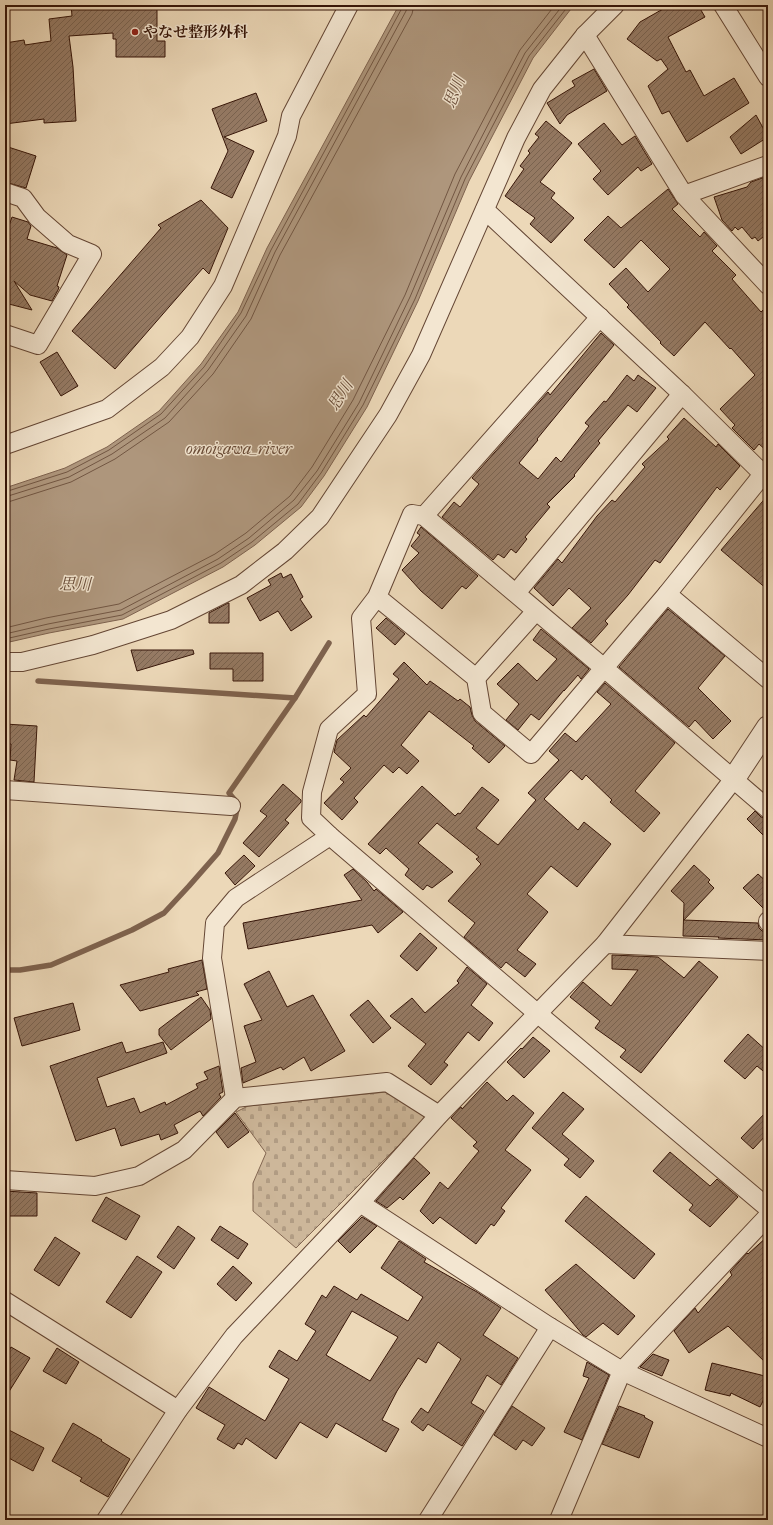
<svg xmlns="http://www.w3.org/2000/svg" width="773" height="1525" viewBox="0 0 773 1525" font-family="'IM FELL French Canon','Noto Serif JP',serif">
	<style>
		.cemetery { fill: url(#cemetery-stones); stroke: #826651 }
		.water { fill: #ae967c; stroke: #7e624e }
		.lines { fill: none; stroke-linecap: round; stroke-linejoin: round }
		.shore { stroke: #725642; stroke-width: 1 }
		.stream { stroke: #7e624e; stroke-width: 5.5 }
		.building { fill: url(#building-hatch); stroke: #361508; fill-rule: evenodd }
		.minor-casing { stroke: #644634; stroke-width: 20 }
		.tertiary-casing { stroke: #644634; stroke-width: 24 }
		.minor { stroke: #f3e6d1; stroke-width: 18 }
		.tertiary { stroke: #f3e6d1; stroke-width: 22 }
		.poi-dot { fill: #8f2418; stroke: #f3e6d1; stroke-width: 1.5 }
		.labels { text-anchor: middle; dominant-baseline: central; stroke-width: 3; stroke-linejoin: round; paint-order: stroke }
		.poi-label { font-size: 15px; font-weight: bold; fill: #361508; stroke: #f3e6d1; text-anchor: start }
		.water-label { font-size: 16px; font-style: italic; fill: #664936; stroke: #f3e6d1 }
	</style>
	<defs>
		<pattern id="cemetery-stones" width="16" height="16" patternUnits="userSpaceOnUse"><rect width="16" height="16" fill="#cdb79a"/><path d="M2 7V4a2 2 0 0 1 4 0v3zM10 15v-3a2 2 0 0 1 4 0v3z" fill="#b19c83"/></pattern>
		<pattern id="building-hatch" width="6" height="6" patternUnits="userSpaceOnUse"><rect width="6" height="6" fill="#957a64"/><path d="M-1 1l2-2M0 6l6-6M5 7l2-2" fill="none" stroke="#7a6350"/></pattern>
	</defs>
	<rect width="100%" height="100%" fill="#ecd8b8"/>
	<filter id="stains"><feTurbulence type="fractalNoise" baseFrequency=".005" numOctaves="4"/><feColorMatrix values="0 0 0 0 .2 0 0 0 0 .09 0 0 0 0 .02 0 0 0 .5 -.17"/></filter>
	<radialGradient id="worn" r=".72"><stop offset=".6" stop-color="#630" stop-opacity="0"/><stop offset="1" stop-color="#630" stop-opacity=".3"/></radialGradient>
	<polygon class="cemetery" points="386,1092 427,1117 296,1248 253,1211 253,1183 266,1153 236,1112 248,1106"/>
	<polygon class="water" points="399,5 574,5 533,58 469,181 418,301 367,407 324,476 301,507 255,545 223,567 123,619 49,633 5,643 5,488 65,468 107,447 159,411 201,364 238,312 267,248"/>
	<g class="lines">
		<g class="shore">
			<polyline points="5,492 67,472 109,450 161,414 204,367 241,313 271,250 402,8 402,5"/>
			<polyline points="5,497 69,477 112,454 165,418 208,370 246,316 275,252 406,11 408,5"/>
			<polyline points="5,503 71,482 115,459 169,422 213,374 251,319 280,255 412,14 414,5"/>
			<polyline points="5,628 46,618 119,604 215,554 246,533 290,496 312,467 353,400 405,295 455,174 520,50 555,5"/>
			<polyline points="5,634 48,624 121,610 218,559 249,538 294,500 317,471 359,403 410,297 461,177 525,53 563,5"/>
			<polyline points="5,639 49,629 122,615 221,563 252,542 298,504 321,473 363,405 415,299 465,179 529,56 569,5"/>
		</g>
		<g class="stream">
			<polyline points="295,698 329,643"/>
			<polyline points="5,970 20,970 51,965 132,930 164,913 189,886 218,853 235,819 238,804 229,793 295,698 38,681"/>
		</g>
	</g>
	<g class="building">
		<polygon points="71,5 157,5 157,41 165,41 165,57 116,57 116,39 113,39 113,33 69,36 73,67 76,121 44,123 44,119 5,124 5,43 24,40 25,45 51,41 49,19 72,16"/>
		<polygon points="670,5 698,5 705,17 668,37 686,72 690,70 704,96 734,78 749,103 687,142 669,111 662,114 648,86 668,69 661,59 657,61 627,39 640,22"/>
		<polygon points="594,69 607,91 567,115 560,124 547,103 575,86 572,81"/>
		<polygon points="256,93 267,121 224,137 254,151 232,198 211,188 228,151 212,109"/>
		<polygon points="756,115 768,137 741,154 730,137"/>
		<polygon points="546,121 572,143 540,182 555,193 551,198 574,218 551,243 530,224 535,218 505,196 524,169 520,166 530,153 528,151 539,137 535,134"/>
		<polygon points="604,123 622,145 635,136 652,164 641,171 638,167 608,195 593,179 601,171 578,144"/>
		<polygon points="5,146 36,156 26,188 5,182"/>
		<polygon points="768,176 768,233 758,241 755,237 752,239 742,227 738,230 735,227 732,231 722,220 714,197 747,187 751,182"/>
		<polygon points="668,189 678,204 672,209 700,237 704,232 717,246 712,251 736,275 732,279 761,312 768,305 768,452 759,444 754,450 732,428 735,425 720,409 755,375 731,348 730,349 705,322 674,356 660,343 661,342 627,307 629,305 609,284 626,268 648,292 670,269 641,240 614,268 584,240 608,216 621,228"/>
		<polygon points="201,200 228,228 209,274 203,268 115,369 72,331 161,228 158,225"/>
		<polygon points="12,217 28,222 31,226 27,239 57,248 67,255 57,286 59,287 58,290 52,301 30,295 14,281 32,310 5,303 5,252 10,238 5,237"/>
		<polygon points="601,333 614,345 537,439 538,440 519,463 538,479 556,457 561,462 589,426 585,423 604,401 606,402 627,375 634,381 638,375 656,388 637,412 628,405 598,441 600,443 574,475 575,476 547,504 550,507 525,537 527,539 516,553 511,549 504,558 498,554 493,560 442,517 454,502 460,507 479,484 472,478 548,392 550,395"/>
		<polygon points="57,352 78,386 61,396 40,362"/>
		<polygon points="684,418 716,447 718,444 740,466 720,490 717,487 660,563 655,560 628,595 605,621 608,624 591,643 572,628 591,608 569,588 553,606 534,588 558,559 562,563 597,516 612,500 615,502 645,467 642,464 669,439 667,437"/>
		<polygon points="768,495 768,590 721,550"/>
		<polygon points="421,527 478,576 466,589 462,586 442,609 421,591 402,570 419,553 411,546 420,535 417,533"/>
		<polygon points="281,573 283,578 291,574 303,597 300,599 312,617 291,631 278,611 260,621 247,598 271,585 268,580"/>
		<polygon points="228,603 229,603 229,623 209,623 209,613"/>
		<polygon points="668,609 725,656 698,688 731,721 713,739 695,720 689,727 619,667"/>
		<polygon points="386,618 405,634 395,645 376,628"/>
		<polygon points="541,629 589,669 581,679 578,675 564,691 564,690 539,720 531,714 518,730 506,720 519,704 497,684 518,663 537,681 557,659 533,640"/>
		<polygon points="131,650 193,650 194,654 137,671"/>
		<polygon points="210,653 263,653 263,681 233,681 233,669 210,669"/>
		<polygon points="404,662 427,685 430,681 458,701 460,699 470,707 472,715 475,721 505,746 489,763 472,748 474,746 429,711 401,745 419,761 407,774 399,767 393,773 384,765 354,798 358,802 342,820 324,803 344,782 340,779 351,768 334,752 337,740 364,715 366,717 399,679 393,674"/>
		<polygon points="605,683 675,743 635,791 660,813 644,832 610,802 612,800 586,775 582,780 571,770 544,799 578,830 584,822 611,844 577,887 551,866 527,894 548,912 517,950 536,964 525,977 506,962 501,968 464,937 475,923 448,901 481,864 476,859 479,857 437,823 418,843 453,872 432,888 427,885 423,890 405,875 409,869 386,848 380,854 368,844 422,786 455,816 458,813 460,814 482,787 499,800 476,828 498,845 536,800 528,793 559,760 549,751 565,733 576,742 611,704 597,692"/>
		<polygon points="5,724 37,726 34,782 14,780 17,761 10,760 11,744 5,744"/>
		<polygon points="283,784 301,800 301,802 285,820 289,823 259,857 243,843 267,816 260,811"/>
		<polygon points="755,811 761,817 768,819 768,840 747,819"/>
		<polygon points="244,855 255,866 235,885 225,873"/>
		<polygon points="694,865 710,880 708,882 714,888 684,920 758,923 759,928 762,931 768,932 768,940 718,938 719,937 683,936 684,903 671,891"/>
		<polygon points="353,869 367,882 374,891 376,889 403,912 378,933 372,925 248,949 243,923 362,900 344,875"/>
		<polygon points="758,874 768,883 768,911 766,911 743,888"/>
		<polygon points="420,933 437,948 417,971 400,956"/>
		<polygon points="612,955 658,957 684,978 699,961 718,977 641,1073 620,1057 626,1050 595,1028 600,1021 570,997 583,982 611,1006 638,970 612,969"/>
		<polygon points="202,960 207,989 196,992 199,995 140,1011 120,985 169,972 168,969"/>
		<polygon points="467,967 487,984 471,1005 493,1023 479,1041 468,1032 444,1062 448,1065 431,1085 408,1066 426,1044 390,1016 412,998 425,1013 459,983 457,981"/>
		<polygon points="269,971 287,1007 313,995 345,1051 311,1071 304,1057 283,1070 281,1067 243,1083 241,1068 256,1062 244,1026 262,1020 244,984"/>
		<polygon points="201,997 210,1010 211,1019 171,1050 159,1035 159,1029"/>
		<polygon points="368,1000 391,1028 373,1043 350,1015"/>
		<polygon points="73,1003 80,1030 22,1046 14,1018"/>
		<polygon points="748,1034 768,1052 768,1075 757,1066 745,1079 724,1061"/>
		<polygon points="533,1037 550,1051 524,1078 507,1062 521,1048 522,1049"/>
		<polygon points="122,1042 126,1053 163,1042 167,1053 97,1078 107,1107 134,1098 140,1113 165,1102 166,1105 198,1088 196,1084 208,1079 204,1072 219,1066 223,1092 219,1094 221,1097 203,1116 200,1111 174,1125 178,1133 161,1140 159,1134 121,1146 115,1128 76,1141 50,1066"/>
		<polygon points="487,1082 507,1101 513,1095 534,1113 505,1150 531,1170 501,1208 505,1211 494,1226 491,1224 476,1244 440,1217 433,1224 420,1211 440,1182 448,1189 479,1151 473,1146 477,1142 451,1118 461,1107 462,1109"/>
		<polygon points="563,1092 584,1109 562,1134 594,1161 580,1178 564,1165 569,1159 532,1128"/>
		<polygon points="768,1110 768,1133 753,1149 741,1138"/>
		<polygon points="235,1113 249,1132 228,1148 216,1132"/>
		<polygon points="670,1152 710,1186 717,1179 738,1197 710,1227 689,1210 693,1205 653,1171"/>
		<polygon points="414,1158 430,1173 403,1200 400,1197 387,1208 376,1201"/>
		<polygon points="5,1191 37,1193 37,1216 5,1216"/>
		<polygon points="586,1196 655,1254 634,1279 565,1221"/>
		<polygon points="106,1197 140,1216 126,1240 92,1221"/>
		<polygon points="362,1217 377,1226 350,1253 338,1241"/>
		<polygon points="178,1226 195,1238 174,1269 157,1257"/>
		<polygon points="220,1226 248,1244 238,1259 211,1240"/>
		<polygon points="768,1236 768,1365 728,1326 689,1353 674,1331 695,1308 698,1313 732,1275 730,1272 747,1253 748,1254"/>
		<polygon points="55,1237 80,1253 59,1286 34,1270"/>
		<path d="M399 1241 426 1259 424 1262 477 1292 501 1308 483 1335 518 1358 501 1385 487 1375 471 1403 484 1411 462 1446 428 1424 423 1431 411 1422 421 1408 428 1413 461 1359 438 1342 426 1363 418 1358 397 1391 382 1420 399 1429 386 1452 336 1423 327 1438 300 1422 276 1459 246 1438 242 1445 238 1443 234 1449 217 1439 225 1425 196 1408 209 1387 265 1421 289 1379 269 1367 279 1350 297 1361 316 1331 305 1324 322 1295 326 1298 334 1286 357 1300 361 1294 408 1321 423 1297 381 1268ZM352 1311 398 1337 370 1381 326 1355Z"/>
		<polygon points="137,1256 162,1272 131,1318 106,1302"/>
		<polygon points="576,1264 635,1316 618,1335 603,1323 586,1337 583,1335 545,1290"/>
		<polygon points="233,1266 252,1283 236,1301 217,1284"/>
		<polygon points="11,1347 30,1358 5,1398 5,1357"/>
		<polygon points="57,1348 79,1362 66,1384 43,1371"/>
		<polygon points="653,1354 669,1360 662,1376 640,1367"/>
		<polygon points="587,1362 609,1375 582,1440 564,1432 589,1378 583,1376"/>
		<polygon points="712,1363 761,1375 768,1378 768,1401 764,1399 760,1407 731,1393 730,1396 705,1390"/>
		<polygon points="512,1406 545,1428 532,1446 523,1440 516,1450 494,1435"/>
		<polygon points="619,1406 645,1416 644,1417 653,1422 639,1458 602,1444"/>
		<polygon points="73,1423 102,1440 101,1441 130,1459 108,1497 80,1481 82,1478 52,1461"/>
		<polygon points="5,1428 44,1448 33,1471 5,1456"/>
	</g>
	<g class="lines">
		<g class="minor-casing">
			<g id="minor">
				<polyline points="723,5 768,77"/>
				<polyline points="585,35 684,195 768,285"/>
				<polyline points="5,192 23,198 37,217 68,244 92,254 38,345 5,334"/>
				<polyline points="684,195 768,165"/>
				<polyline points="485,210 682,394 763,474"/>
				<polyline points="5,445 107,409 162,367 190,337 223,286 287,136 291,116 349,5"/>
				<polyline points="768,468 667,594 604,668 768,809"/>
				<polyline points="424,516 600,317"/>
				<polyline points="516,593 682,394"/>
				<polyline points="667,594 768,679"/>
				<polyline points="377,597 476,678 482,713 531,754 604,668 424,516 412,514 377,597 361,618 367,694 329,729 312,792 311,818 330,836 537,1013 768,1208"/>
				<polyline points="5,662 22,662 93,645 171,620 241,585 285,551 320,517 388,415 421,355 516,138 542,89 585,35 615,5"/>
				<polyline points="476,678 536,611"/>
				<polyline points="5,790 231,806"/>
				<polyline points="768,922 768,921"/>
				<polyline points="605,944 768,951"/>
				<polyline points="235,1098 212,958 215,923 236,898 330,836"/>
				<polyline points="5,1180 95,1186 139,1176 184,1150 235,1098 387,1082 439,1115"/>
				<polyline points="360,1203 550,1327 622,1371 768,1438"/>
				<polyline points="5,1301 178,1410"/>
				<polyline points="106,1520 178,1410 234,1336 360,1203 439,1115 605,944 733,780"/>
				<polyline points="428,1520 550,1327"/>
				<polyline points="559,1520 622,1371 768,1216"/>
			</g>
		</g>
		<g class="tertiary-casing">
			<polyline id="tertiary" points="733,780 768,727"/>
		</g>
		<use href="#minor" class="minor"/>
		<use href="#tertiary" class="tertiary"/>
	</g>
	<circle class="poi-dot" cx="135" cy="32" r="4"/>
	<g class="labels">
		<g class="poi-label">
			<text x="143" y="32">やなせ整形外科</text>
		</g>
		<g class="water-label">
			<text transform="translate(454 92) rotate(-69)">思川</text>
			<text transform="translate(340 395) rotate(-58)">思川</text>
			<text x="239" y="448">omoigawa_river</text>
			<text transform="translate(75 584) rotate(1)">思川</text>
		</g>
	</g>
	<rect width="773" height="1525" fill="none" stroke="#ecd8b8" stroke-width="20"/>
	<rect x="6" y="6" width="761" height="1513" fill="none" stroke="#361508" stroke-width="2"/>
	<rect x="10" y="10" width="753" height="1505" fill="none" stroke="#361508"/>
	<rect width="100%" height="100%" filter="url(#stains)"/>
	<rect width="100%" height="100%" fill="url(#worn)"/>
</svg>
